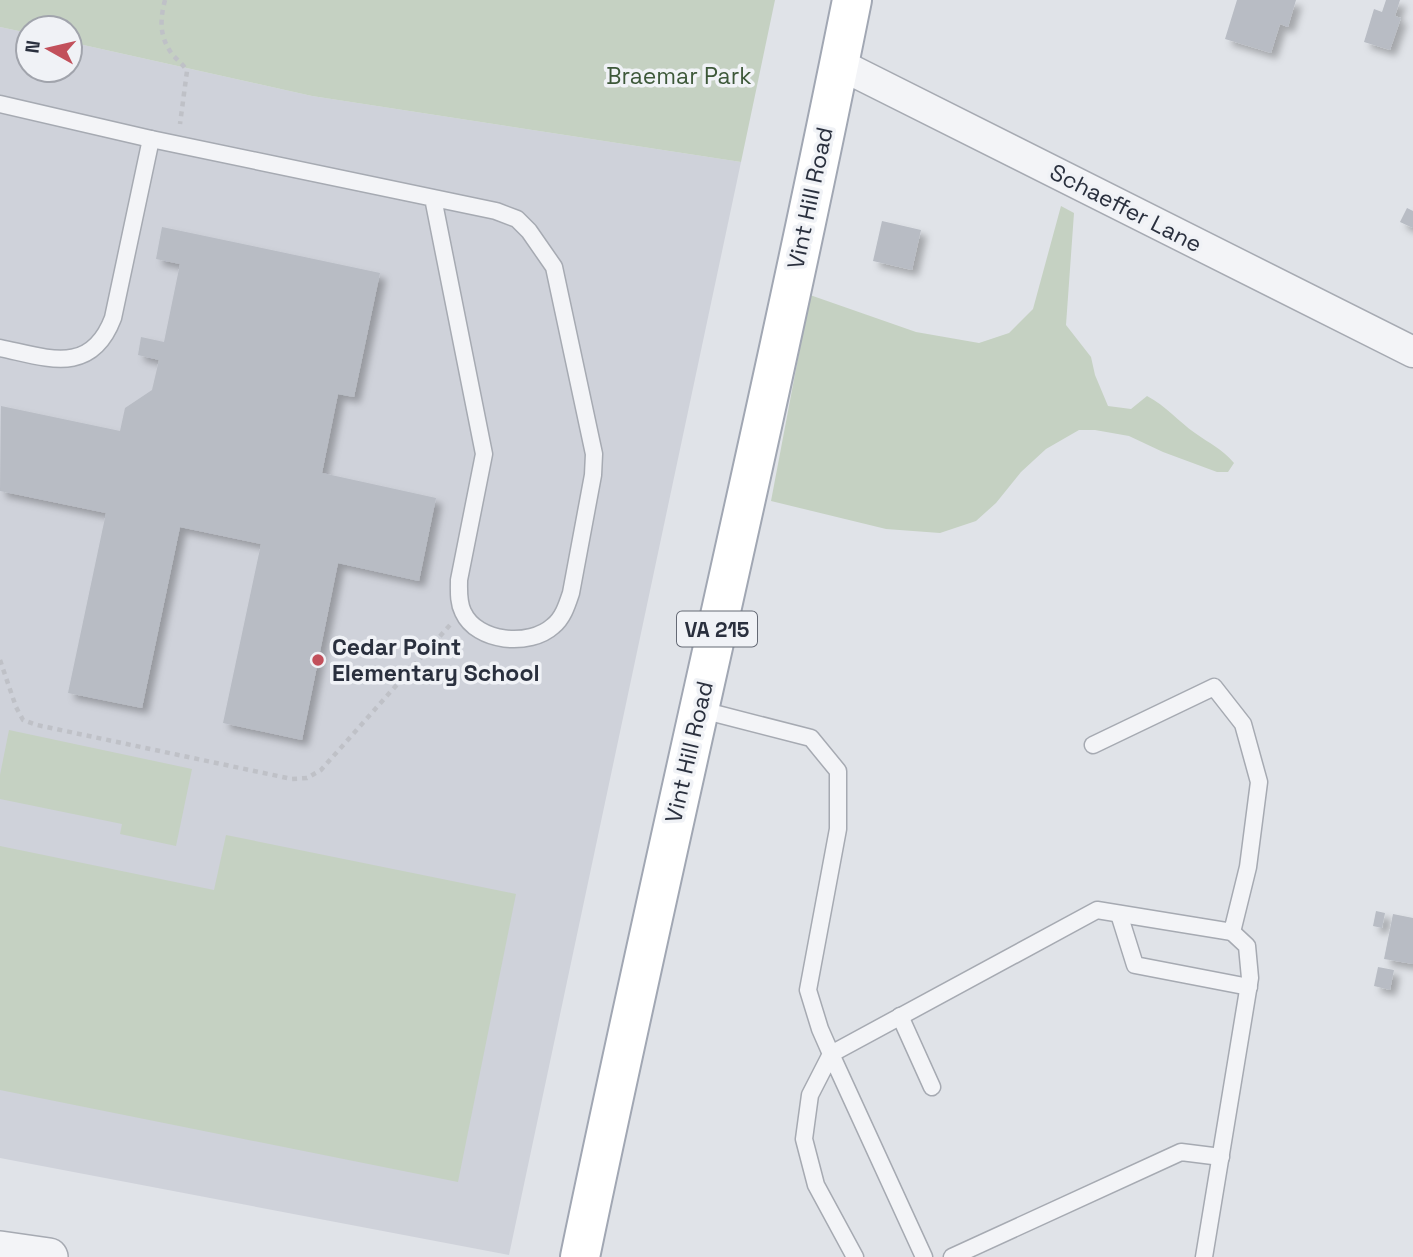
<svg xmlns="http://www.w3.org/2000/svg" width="1413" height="1257" viewBox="0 0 1413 1257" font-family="'Space Grotesk',sans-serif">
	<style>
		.built { fill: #cfd2da }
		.green { fill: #c5d1c2 }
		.building { fill: #b8bcc4; filter: url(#shadow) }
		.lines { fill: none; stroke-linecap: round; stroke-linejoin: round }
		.service-casing { stroke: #a6aab2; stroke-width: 19 }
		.minor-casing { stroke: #a6aab2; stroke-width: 33 }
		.tertiary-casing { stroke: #a6aab2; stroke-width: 40 }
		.primary-casing { stroke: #a1a7b3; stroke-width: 42 }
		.path { stroke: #bfc1c7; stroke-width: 4.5; stroke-dasharray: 5 5; stroke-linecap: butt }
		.service { stroke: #f3f4f7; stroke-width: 16 }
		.minor { stroke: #f3f4f7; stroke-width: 30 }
		.tertiary { stroke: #f3f4f7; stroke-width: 37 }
		.primary { stroke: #fff; stroke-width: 38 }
		.poi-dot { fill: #c2505b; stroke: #f0f2f6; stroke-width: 2.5 }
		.labels { text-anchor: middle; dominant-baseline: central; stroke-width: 7; stroke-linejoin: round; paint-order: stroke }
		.shield { fill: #f0f2f6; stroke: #656a75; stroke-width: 2 }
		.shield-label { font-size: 21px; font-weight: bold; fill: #2a303e }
		.park-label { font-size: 23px; fill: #3d5839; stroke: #f0f2f6 }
		.street-label { font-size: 23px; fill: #2a303e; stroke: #f0f2f6 }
		.poi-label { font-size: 23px; font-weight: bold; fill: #2a303e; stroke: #f0f2f6; text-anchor: start }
	</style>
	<defs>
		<filter id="shadow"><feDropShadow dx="6" dy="6" stdDeviation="3.5" flood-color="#0004"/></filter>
	</defs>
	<rect width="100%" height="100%" fill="#e0e3e8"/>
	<polygon class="built" points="0,27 28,33 28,70 70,70 70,42 312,96 741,162 509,1255 0,1158"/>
	<g class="green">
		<polygon points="0,0 775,0 741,162 312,96 70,42 70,28 28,28 28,33 0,27"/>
		<path d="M1061 206 1074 213 1066 325 1091 357 1095 375 1108 406 1131 409 1147 396C1166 406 1178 421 1195 433 1210 444 1221 448 1234 463L1228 472H1217L1163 452 1129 436 1095 430H1079L1046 449 1021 472 996 503 976 521 940 533 886 529 771 501 810 295 916 332 979 343 1009 333 1033 309Z"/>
		<polygon points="9,730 192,769 176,846 120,834 122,824 0,799 0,775"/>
		<polygon points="226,835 516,894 458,1182 0,1090 0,846 214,890"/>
	</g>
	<g class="building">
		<polygon points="1237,0 1296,0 1288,27 1280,24 1271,53 1225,39"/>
		<polygon points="1386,0 1400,0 1395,16 1401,18 1390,50 1364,42 1374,9 1382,12"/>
		<polygon points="1407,208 1413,211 1413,228 1400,222"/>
		<polygon points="882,221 921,230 912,270 873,261"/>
		<polygon points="162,227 380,273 354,397 338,394 322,473 436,498 419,581 338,563 302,740 223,723 261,544 180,527 142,708 68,693 106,513 0,491 1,406 120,431 125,408 152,390 159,360 138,355 141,337 164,342 180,264 156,259"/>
		<polygon points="1376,911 1385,913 1382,928 1373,926"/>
		<polygon points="1393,914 1413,918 1413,964 1384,959"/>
		<polygon points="1378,967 1394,970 1390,990 1374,986"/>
	</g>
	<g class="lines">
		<g class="service-casing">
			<g id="service">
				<path d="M0 104 151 139 496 211 517 219 529 231 554 267 594 454 593 475 571 593C567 605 563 618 553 626 530 647 477 643 463 612 458 602 459 591 459 580L484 454 433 198"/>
				<path d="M0 348C48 358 91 376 113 318L151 139"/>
				<polyline points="698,709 811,738 838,771 838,829 808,990 820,1029 831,1054 1097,910 1232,932 1248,867 1259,782 1243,724 1214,687 1093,745"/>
				<polyline points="1119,914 1135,965 1249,987"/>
				<polyline points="900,1016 932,1087"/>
				<polyline points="855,1257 816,1185 804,1139 810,1095 831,1054 924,1257"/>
				<polyline points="952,1257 1181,1152 1221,1157"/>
				<polyline points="1204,1257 1250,978 1247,946 1232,932"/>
			</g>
		</g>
		<g class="minor-casing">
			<polyline id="minor" points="839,64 1413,352"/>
		</g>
		<g class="tertiary-casing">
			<polyline id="tertiary" points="0,1250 49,1257"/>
		</g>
		<g class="primary-casing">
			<path id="primary" d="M580 1257C667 837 768 420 852 0"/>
		</g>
		<g class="path">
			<path d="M165 0C160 20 159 36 172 54 177 60 183 64 187 71L180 124"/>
			<polyline points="0,660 16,707 23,720 37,725 292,779 307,778 321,770 450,625"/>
		</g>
		<use href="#service" class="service"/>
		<use href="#minor" class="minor"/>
		<use href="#tertiary" class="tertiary"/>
		<use href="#primary" class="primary"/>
	</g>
	<circle class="poi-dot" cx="318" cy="660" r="7"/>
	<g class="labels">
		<rect class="shield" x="677" y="611.5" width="80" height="35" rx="5"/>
		<g class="shield-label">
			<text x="717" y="629">VA 215</text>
		</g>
		<g class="park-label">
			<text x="679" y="76">Braemar Park</text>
		</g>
		<g class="street-label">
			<text transform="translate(810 198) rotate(-78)">Vint Hill Road</text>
			<text transform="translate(1126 208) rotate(27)">Schaeffer Lane</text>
			<text transform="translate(689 752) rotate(-77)">Vint Hill Road</text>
		</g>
		<g class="poi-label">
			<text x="332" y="647">Cedar Point<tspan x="332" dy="26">Elementary School</tspan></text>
		</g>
	</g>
	<g transform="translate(49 49) rotate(278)"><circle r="33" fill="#f0f2f6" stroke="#a1a4ac" stroke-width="2"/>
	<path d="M0-5L12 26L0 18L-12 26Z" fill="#c2505b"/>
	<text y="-10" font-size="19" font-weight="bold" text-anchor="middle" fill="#2a303e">N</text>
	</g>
</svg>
